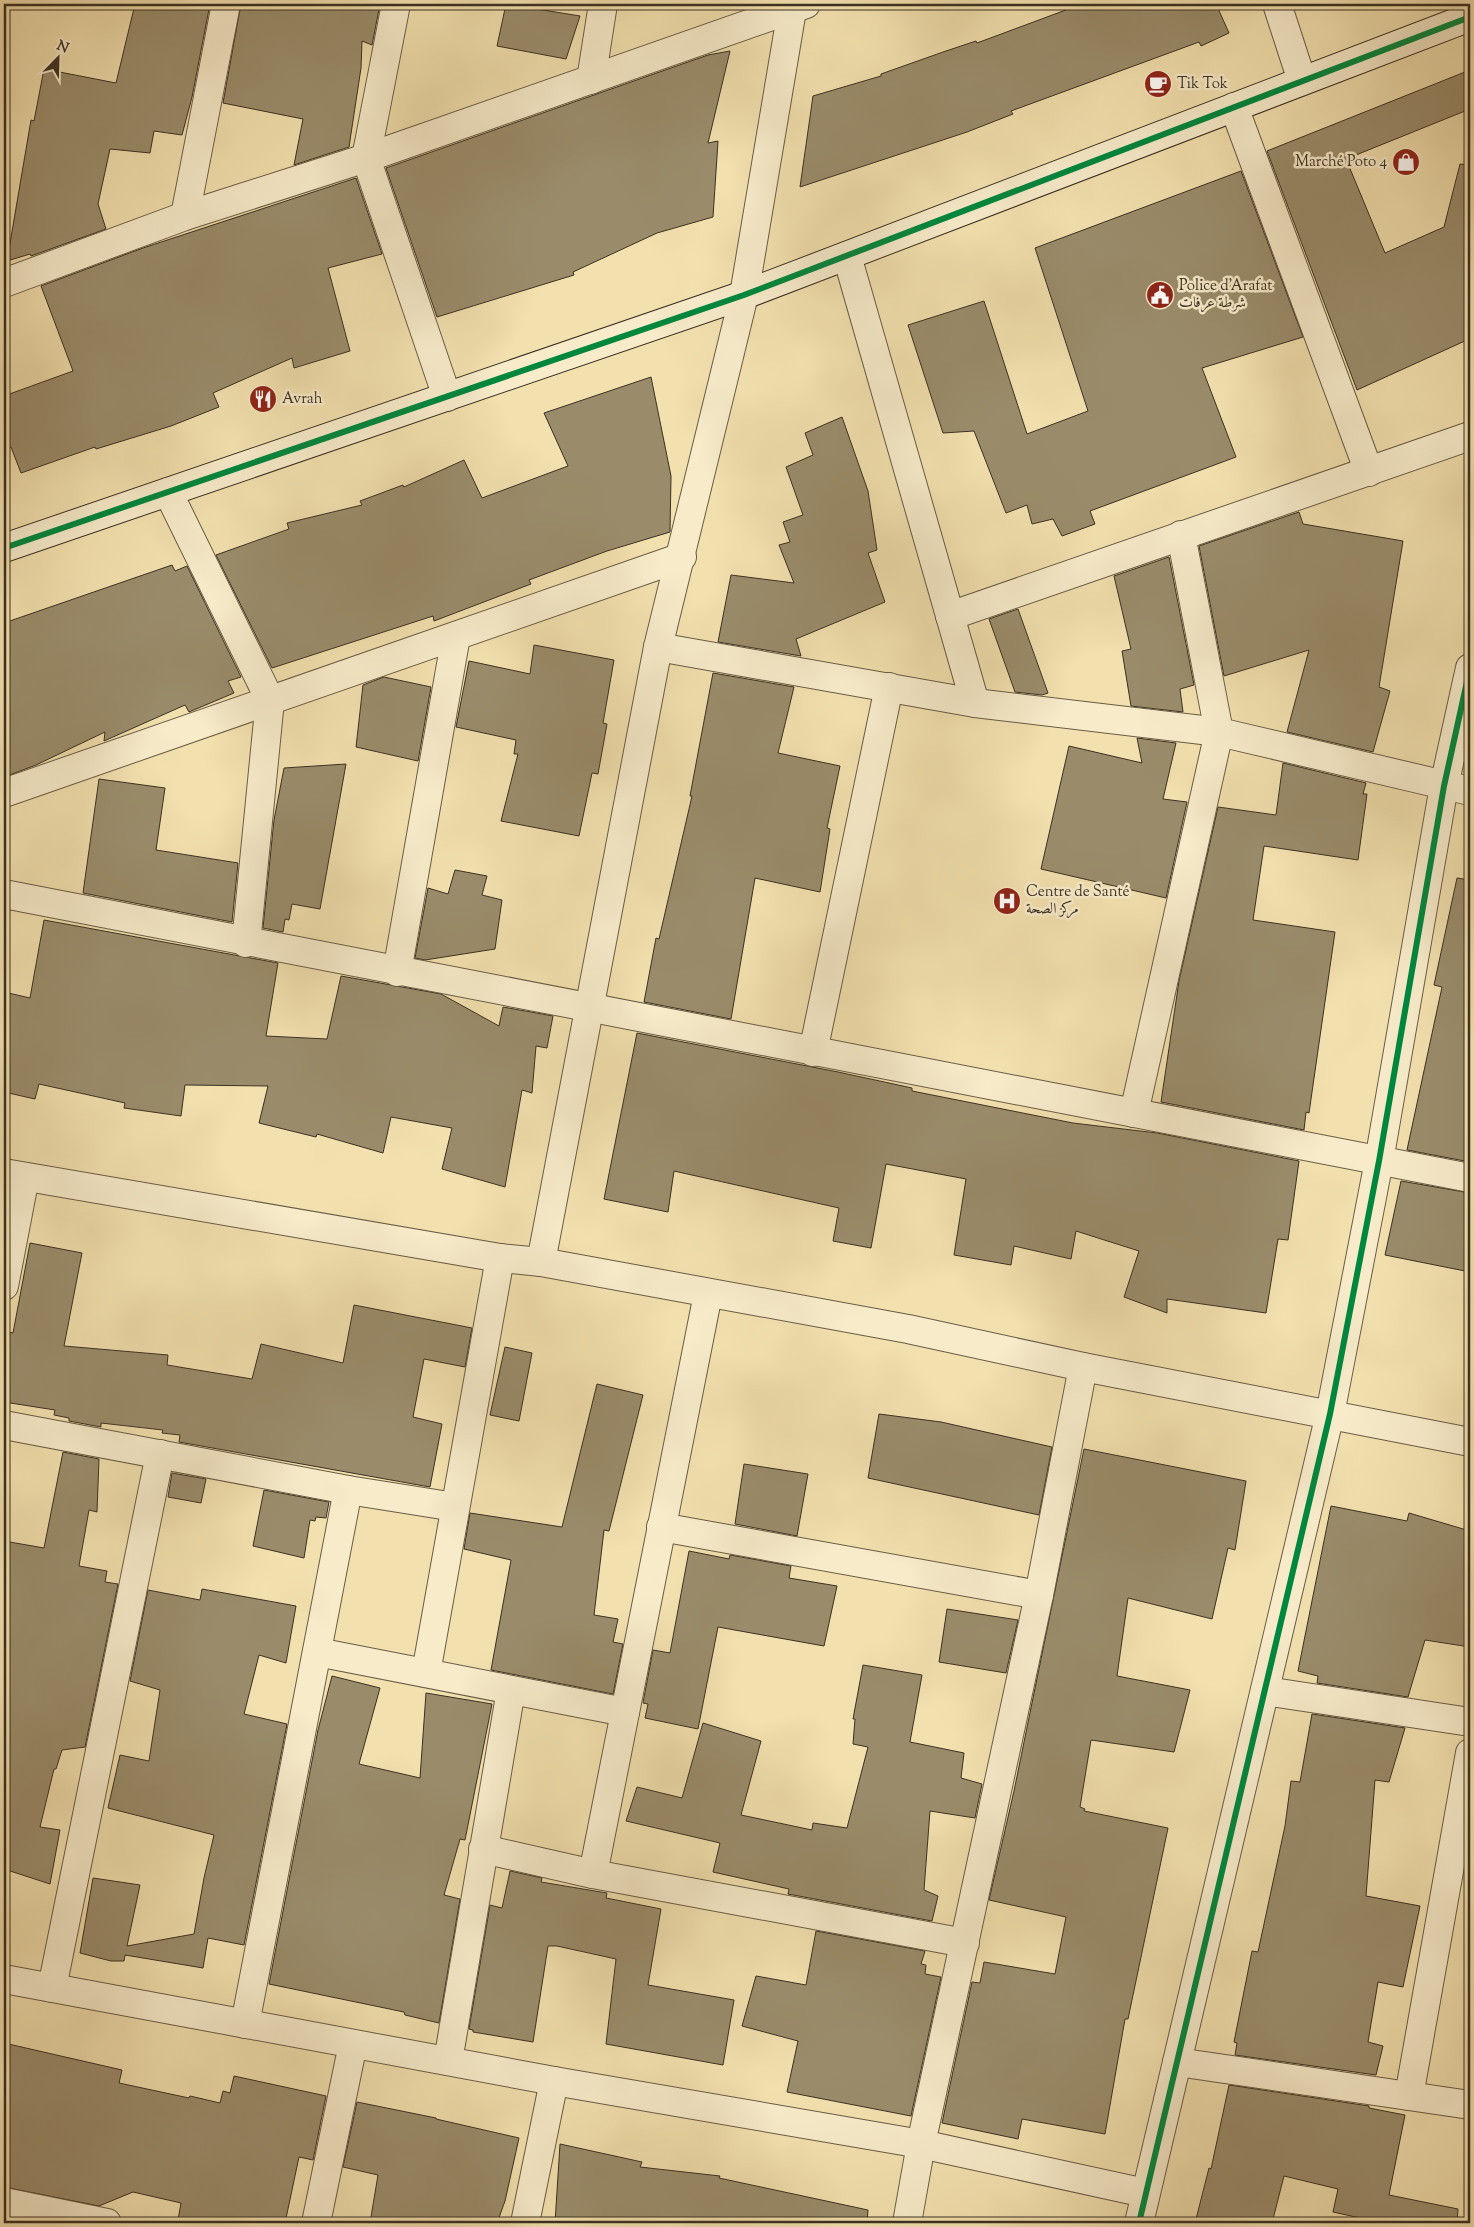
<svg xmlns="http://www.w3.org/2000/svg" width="1474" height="2227" viewBox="0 0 1474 2227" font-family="'Sorts Mill Goudy',Amiri,serif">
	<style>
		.building { fill: #9a8c6b; stroke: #3b3022 }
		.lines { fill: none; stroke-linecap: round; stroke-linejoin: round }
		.street-casing { stroke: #695c45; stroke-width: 30 }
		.secondary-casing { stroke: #3b3022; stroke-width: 30 }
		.street { stroke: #f7ebca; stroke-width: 28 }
		.secondary { stroke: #f7ebca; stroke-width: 28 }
		.cycleway-casing { stroke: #f7ebca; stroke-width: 9 }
		.cycleway { stroke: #00873e; stroke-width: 6 }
		.labels { text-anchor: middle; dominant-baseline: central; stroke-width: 5; stroke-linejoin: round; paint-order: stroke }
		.poi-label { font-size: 15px; fill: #3b3022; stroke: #f7ebca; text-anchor: start }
	</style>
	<rect width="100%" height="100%" fill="#f2e0ae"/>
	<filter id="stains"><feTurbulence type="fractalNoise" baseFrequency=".004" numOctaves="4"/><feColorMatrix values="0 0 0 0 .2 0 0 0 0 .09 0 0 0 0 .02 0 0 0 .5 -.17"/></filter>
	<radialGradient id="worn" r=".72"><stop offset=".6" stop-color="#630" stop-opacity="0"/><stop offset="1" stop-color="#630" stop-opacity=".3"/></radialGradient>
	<g class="building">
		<polygon points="135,4 210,4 192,97 182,135 154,131 150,153 110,149 98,204 106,229 31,256 30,254 7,261 31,120 34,121 44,69 116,83"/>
		<polygon points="241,4 380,4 372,45 362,41 361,68 349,147 294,165 303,119 223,103"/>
		<polygon points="506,4 580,16 566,59 497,46"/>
		<polygon points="1082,4 1216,4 1229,33 1201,46 1199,42 1011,111 1013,114 967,132 800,187 813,96 881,76 881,74 943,52 976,41 977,43"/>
		<polygon points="730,51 708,143 718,141 713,217 657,233 573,272 574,275 437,317 386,168 708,55"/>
		<polygon points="1470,70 1470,109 1346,159 1385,253 1444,227 1460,164 1470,165 1470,310 1467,340 1357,390 1267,151"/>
		<polygon points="1241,171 1303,337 1202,368 1236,457 1090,511 1095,524 1062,536 1053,519 1032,524 1027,505 1006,513 974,431 943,433 908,325 984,301 1027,434 1088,411 1035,248"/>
		<polygon points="356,178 382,254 328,268 350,351 294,368 292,358 213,393 219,407 171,426 96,449 95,447 21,473 11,447 4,448 4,396 73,371 41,286 143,248"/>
		<polygon points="651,377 671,476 670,532 607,551 529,580 531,584 434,621 433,616 272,668 216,555 289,529 287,523 362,505 360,501 403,485 404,487 464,460 482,498 568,466 544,413"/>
		<polygon points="842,417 868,491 877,550 868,553 885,602 796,639 801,656 718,642 731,575 794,583 779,545 790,542 783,522 803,515 786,467 813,455 805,433"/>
		<polygon points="1299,512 1303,524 1403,541 1379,687 1390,691 1373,752 1287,732 1309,650 1224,676 1199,546"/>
		<polygon points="1169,557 1194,685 1180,689 1183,712 1131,706 1122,651 1131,649 1114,576"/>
		<polygon points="172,565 175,571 187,566 241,677 228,681 234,693 189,712 185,705 104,741 105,732 36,765 4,777 4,623"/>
		<polygon points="1018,609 1048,693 1042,695 1015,692 989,619"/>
		<polygon points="534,645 614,660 603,723 607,724 598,774 592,773 579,836 501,821 518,754 514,754 516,740 456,727 469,661 530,674"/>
		<polygon points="713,673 794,687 778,753 840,766 827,828 830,829 820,892 755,878 731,1019 644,1002 656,938 659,939 692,796 690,796"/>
		<polygon points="384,677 431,687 418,761 356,747 363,685"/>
		<polygon points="1137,738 1176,743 1163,799 1187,802 1166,898 1041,869 1069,746 1142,763"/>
		<polygon points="1283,763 1366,783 1363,794 1367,794 1358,860 1264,846 1253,920 1335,932 1309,1113 1306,1112 1304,1130 1161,1102 1179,981 1218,807 1276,815"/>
		<polygon points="346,764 320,909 292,904 289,920 285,919 283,932 263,928 274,820 284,768"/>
		<polygon points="99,779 165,788 156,850 238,863 232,922 83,893"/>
		<polygon points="455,870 487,876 482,895 502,900 495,949 425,960 415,958 428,888 448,894"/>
		<polygon points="1457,878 1470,880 1470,1162 1407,1150 1442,987 1434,985"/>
		<polygon points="44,920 278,963 266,1036 327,1039 341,976 441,994 499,1026 503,1007 553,1016 547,1048 536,1046 532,1093 522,1090 505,1187 442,1169 452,1128 391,1117 383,1153 317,1134 316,1137 259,1123 268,1086 185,1085 181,1116 124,1108 125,1103 39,1084 35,1099 4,1092 4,992 30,998"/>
		<polygon points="637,1033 838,1072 912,1088 912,1091 1073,1123 1157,1133 1299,1161 1288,1240 1278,1239 1266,1313 1167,1299 1167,1313 1124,1297 1139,1251 1076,1231 1071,1259 1014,1246 1011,1265 954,1255 966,1179 886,1164 871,1248 833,1241 839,1208 674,1171 668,1212 604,1199"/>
		<polygon points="1401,1181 1470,1193 1470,1272 1385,1255"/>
		<polygon points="30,1243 82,1253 64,1346 168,1355 167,1365 252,1379 261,1344 343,1363 354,1305 472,1328 465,1367 424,1359 413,1417 442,1424 430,1487 179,1442 180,1435 162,1433 163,1430 101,1423 101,1427 69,1421 69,1418 54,1415 55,1410 4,1402 4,1359 9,1332 13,1333"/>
		<polygon points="505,1347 532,1353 519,1421 490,1415"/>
		<polygon points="597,1384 643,1395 609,1531 604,1530 594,1615 618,1619 613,1642 623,1644 613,1694 491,1670 511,1560 464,1549 470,1513 562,1527"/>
		<polygon points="879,1414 941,1422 1052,1447 1039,1515 868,1478"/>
		<polygon points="1084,1449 1246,1481 1235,1550 1228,1548 1212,1619 1128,1598 1117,1676 1190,1690 1174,1752 1091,1740 1080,1807 1085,1809 1084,1811 1168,1828 1128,2019 1125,2019 1105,2134 1022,2119 1018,2139 942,2123 972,1982 980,1983 984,1962 1055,1974 1066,1917 989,1900 1014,1791"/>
		<polygon points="63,1452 99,1459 97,1512 89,1510 79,1566 107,1571 105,1582 118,1584 85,1747 62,1750 56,1769 54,1769 40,1827 60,1830 50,1884 4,1869 4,1541 44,1548"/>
		<polygon points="744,1464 808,1474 797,1536 735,1524"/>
		<polygon points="172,1473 206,1479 201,1503 168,1497"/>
		<polygon points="264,1490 329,1502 326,1518 316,1517 315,1521 310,1520 304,1558 253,1546"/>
		<polygon points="1331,1506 1407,1521 1409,1513 1470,1531 1470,1647 1425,1640 1408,1697 1317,1683 1318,1676 1298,1671"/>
		<polygon points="689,1551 729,1559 730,1555 791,1566 789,1578 837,1586 824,1646 718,1627 698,1729 645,1718 648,1704 643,1703 653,1650 670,1653"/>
		<polygon points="202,1589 296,1606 286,1663 259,1655 244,1714 287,1724 244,1945 208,1938 203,1968 125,1955 124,1961 111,1961 80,1953 93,1878 140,1885 127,1946 194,1934 204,1878 214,1835 108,1808 120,1755 149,1761 160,1690 130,1681 148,1590 200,1600"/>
		<polygon points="947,1609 1018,1620 1006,1673 939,1662"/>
		<polygon points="863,1665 922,1675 910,1742 964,1753 961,1778 982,1784 975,1818 930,1811 924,1890 938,1896 932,1921 788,1894 789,1889 713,1872 720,1843 626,1821 637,1787 682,1798 703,1723 761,1741 741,1815 812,1830 813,1823 847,1828 868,1747 853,1744 855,1719 853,1719"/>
		<polygon points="332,1676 380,1688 359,1764 420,1778 426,1693 492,1704 465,1840 460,1839 444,1895 460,1899 439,2023 405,2015 404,2012 269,1984 318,1730"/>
		<polygon points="1312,1714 1405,1728 1389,1782 1375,1780 1366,1896 1420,1906 1403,1987 1378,1982 1368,2042 1383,2046 1376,2075 1235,2055 1237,2043 1234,2042 1252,1951 1258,1952 1285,1826 1291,1781 1300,1782"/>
		<polygon points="510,1871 542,1878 541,1882 607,1893 606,1898 661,1909 648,1985 734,2000 723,2065 606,2044 616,1959 557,1946 548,1946 533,2042 473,2032 473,2030 469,2029 490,1905 502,1908"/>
		<polygon points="816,1931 925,1951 921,1964 926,1965 925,1974 941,1977 911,2116 787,2092 798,2041 742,2026 756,1976 806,1985"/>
		<polygon points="4,2043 122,2070 119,2083 189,2098 190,2096 220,2103 223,2091 230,2093 234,2076 326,2096 313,2160 299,2157 285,2223 195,2223 178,2220 181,2203 133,2192 99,2206 4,2187"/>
		<polygon points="1229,2085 1369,2106 1369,2108 1405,2115 1389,2195 1458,2209 1457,2223 1383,2223 1333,2212 1338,2189 1284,2176 1272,2223 1195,2223 1209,2168 1211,2169"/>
		<polygon points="357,2102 436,2118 436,2119 519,2138 505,2201 497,2223 370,2223 378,2175 343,2167"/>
		<polygon points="560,2144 642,2162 640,2167 720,2176 719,2178 868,2210 867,2223 555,2223"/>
	</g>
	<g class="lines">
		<g class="street-casing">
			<g id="street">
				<polyline points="396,4 366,158 447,397"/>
				<polyline points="1277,4 1302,81"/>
				<polyline points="591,80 603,4"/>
				<polyline points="1234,107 1369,472"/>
				<polyline points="185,216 226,4"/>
				<polyline points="847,256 975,703"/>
				<polyline points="4,283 185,216 366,158 806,4"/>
				<polyline points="168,492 270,700 246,943"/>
				<polyline points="950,616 1470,436"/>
				<polyline points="658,647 975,703 1219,732 1470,791"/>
				<polyline points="4,793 682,557"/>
				<polyline points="4,894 1470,1178"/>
				<polyline points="397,972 456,636"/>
				<polyline points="813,1052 889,687"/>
				<polyline points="1134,1113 1219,732 1181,535"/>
				<polyline points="4,1173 500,1258 541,1262 908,1329 1083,1367 1470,1442"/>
				<polyline points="541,1262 658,647 744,295 793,4"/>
				<polyline points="4,1286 25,1177"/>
				<polyline points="4,1425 348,1490 455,1507"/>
				<polyline points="661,1527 1039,1595"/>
				<polyline points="317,1652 625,1712"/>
				<polyline points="426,1673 500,1258"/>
				<polyline points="1265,1691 1470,1722"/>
				<polyline points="483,1849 593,1874 965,1943"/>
				<polyline points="593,1874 708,1294"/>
				<polyline points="4,1979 554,2081 921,2144 1145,2193"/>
				<polyline points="52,1988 160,1454"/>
				<polyline points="245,2024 348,1490"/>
				<polyline points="448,2061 511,1690"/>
				<polyline points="1177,2062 1470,2105"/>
				<polyline points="1409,2096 1470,1753"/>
				<polyline points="4,2202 107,2223"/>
				<polyline points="316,2223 353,2044"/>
				<polyline points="525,2223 554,2081"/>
				<polyline points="907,2223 921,2144 1039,1595 1083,1367"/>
				<polyline points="1139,2223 1330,1414 1379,1161 1444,786 1470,668"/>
			</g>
		</g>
		<g class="secondary-casing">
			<polyline id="secondary" points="4,548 744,295 1470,17"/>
		</g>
		<use href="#street" class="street"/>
		<use href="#secondary" class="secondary"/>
		<g class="cycleway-casing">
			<g id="cycleway">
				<polyline points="4,548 744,295 1470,17"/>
				<polyline points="1139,2223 1330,1414 1379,1161 1444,786 1470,668"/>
			</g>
		</g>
		<use href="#cycleway" class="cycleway"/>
	</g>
	<defs>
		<g id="cafe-disc" transform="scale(1.4375)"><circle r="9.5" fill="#8f2418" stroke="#f7ebca"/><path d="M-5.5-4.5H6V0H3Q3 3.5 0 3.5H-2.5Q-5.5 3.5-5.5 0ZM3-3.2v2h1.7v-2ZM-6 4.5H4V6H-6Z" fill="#fff"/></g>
		<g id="shop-disc" transform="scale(1.4375)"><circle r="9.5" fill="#8f2418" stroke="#f7ebca"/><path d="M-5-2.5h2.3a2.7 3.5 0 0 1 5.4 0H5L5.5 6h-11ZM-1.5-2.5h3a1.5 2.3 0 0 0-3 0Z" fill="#fff"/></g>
		<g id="civic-disc" transform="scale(1.4375)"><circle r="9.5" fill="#8f2418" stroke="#f7ebca"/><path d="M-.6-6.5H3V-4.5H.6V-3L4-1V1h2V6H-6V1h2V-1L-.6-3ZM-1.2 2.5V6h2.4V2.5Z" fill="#fff"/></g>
		<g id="restaurant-disc" transform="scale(1.4375)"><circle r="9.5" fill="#8f2418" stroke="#f7ebca"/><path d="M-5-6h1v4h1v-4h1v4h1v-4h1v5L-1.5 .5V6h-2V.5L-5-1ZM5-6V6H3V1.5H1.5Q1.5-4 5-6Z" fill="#fff"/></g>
		<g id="hospital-disc" transform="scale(1.4375)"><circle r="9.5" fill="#8f2418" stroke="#f7ebca"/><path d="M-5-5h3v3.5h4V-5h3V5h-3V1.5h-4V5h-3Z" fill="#fff"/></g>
	</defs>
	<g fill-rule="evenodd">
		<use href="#cafe-disc" x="1158" y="84"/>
		<use href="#shop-disc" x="1406" y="162"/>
		<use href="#civic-disc" x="1160" y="295"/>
		<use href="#restaurant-disc" x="263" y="399"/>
		<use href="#hospital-disc" x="1007" y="901"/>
	</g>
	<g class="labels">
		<g class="poi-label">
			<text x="1177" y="84">Tik Tok</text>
			<text x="1387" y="162" text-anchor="end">Marché Poto 4</text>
			<text x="1179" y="286">Police d'Arafat<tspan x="1179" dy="17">شرطة عرفات</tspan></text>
			<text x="282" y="399">Avrah</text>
			<text x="1026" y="892">Centre de Santé<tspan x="1026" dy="17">مركز الصحة</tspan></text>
		</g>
	</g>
	<rect width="1474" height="2227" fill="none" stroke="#f2e0ae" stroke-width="20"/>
	<rect x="5" y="5" width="1464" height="2217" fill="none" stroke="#3b3022" stroke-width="2.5"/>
	<rect x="10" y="10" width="1454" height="2207" fill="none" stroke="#3b3022"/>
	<g transform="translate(58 58) rotate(23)" stroke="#f7ebca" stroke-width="4" paint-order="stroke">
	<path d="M0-4L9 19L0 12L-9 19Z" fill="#3b3022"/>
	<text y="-8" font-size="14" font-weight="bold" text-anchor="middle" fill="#3b3022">N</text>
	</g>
	<rect width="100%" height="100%" filter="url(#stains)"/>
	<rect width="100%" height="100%" fill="url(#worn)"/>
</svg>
